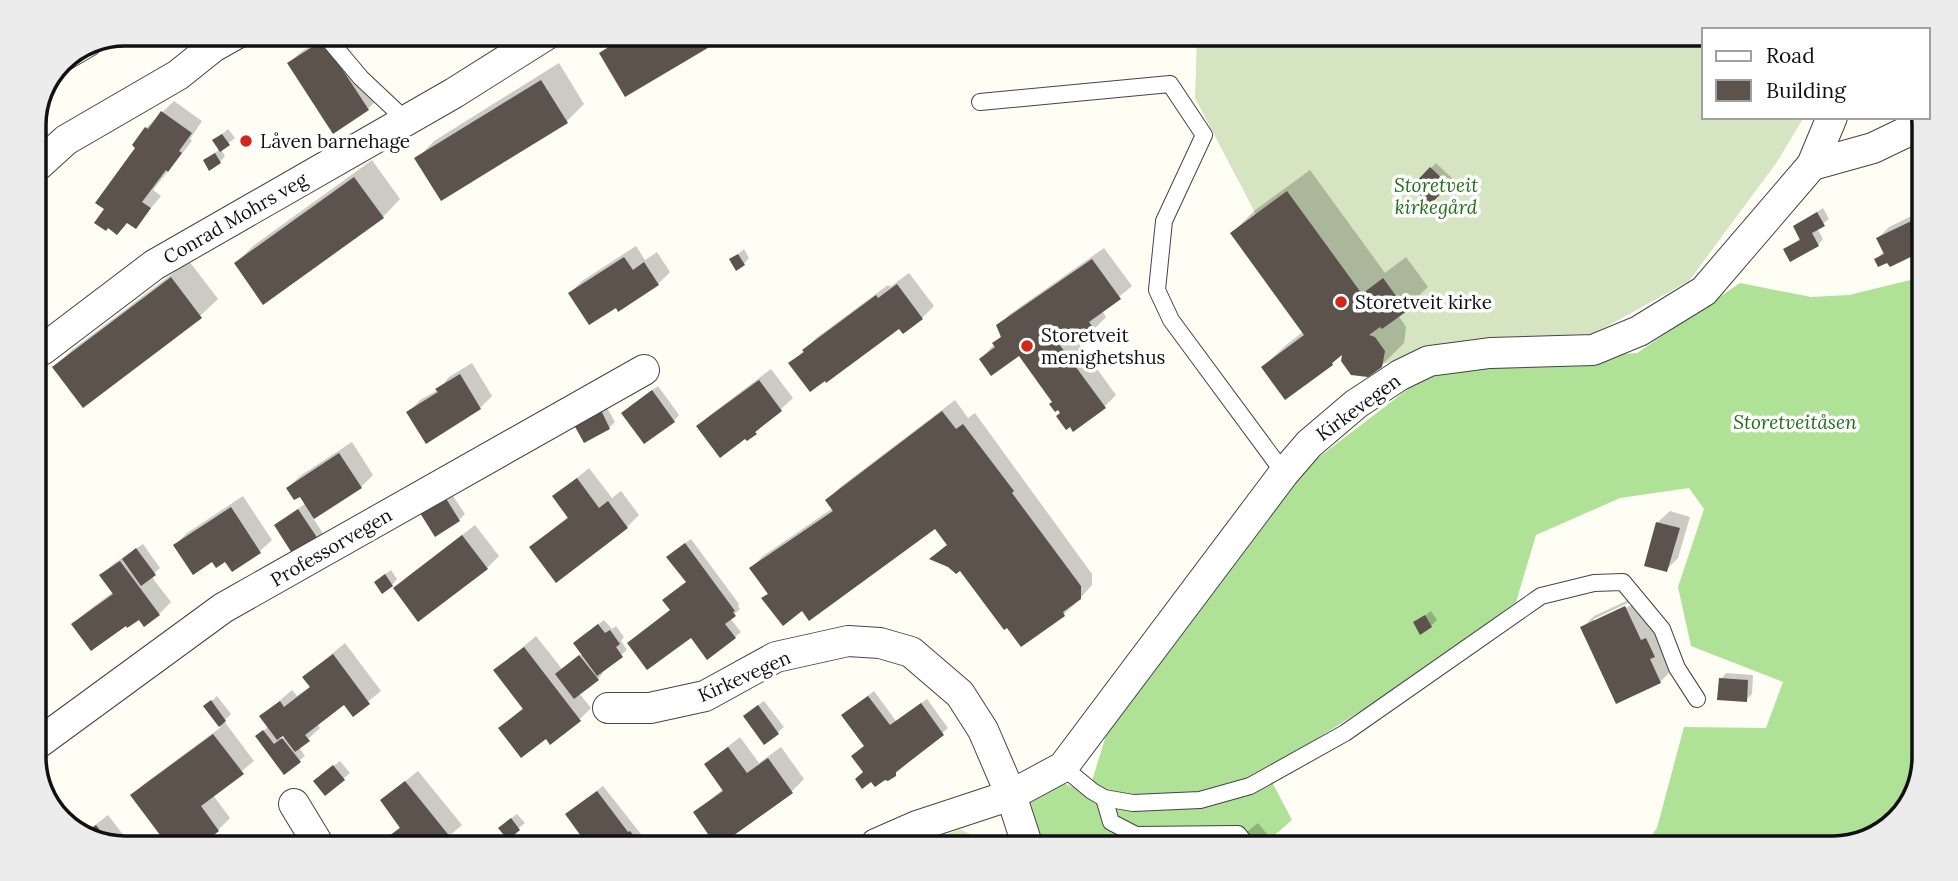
<svg xmlns="http://www.w3.org/2000/svg" width="1958" height="881" viewBox="0 0 1958 881" font-family="Lora,serif">
	<style>
		.green { fill: #ceeeb9 }
		.forest { fill: #afe197 }
		.cemetery { fill: #d5e5c1 }
		.shadow { fill: #0003; fill-rule: evenodd }
		.building { fill: #5b534c }
		.lines { fill: none; stroke-linecap: round; stroke-linejoin: round }
		.service-casing { stroke: #444; stroke-width: 18 }
		.minor-casing { stroke: #444; stroke-width: 32 }
		.service { stroke: #fff; stroke-width: 16 }
		.minor { stroke: #fff; stroke-width: 30 }
		.poi-dot { fill: #cf281a; stroke: #fff; stroke-width: 2.5 }
		.labels { text-anchor: middle; dominant-baseline: central; stroke-width: 7; stroke-linejoin: round; paint-order: stroke }
		.poi-label { font-size: 19px; fill: #111; stroke: #fff; text-anchor: start }
		.park-label { font-size: 19px; font-style: italic; fill: #207019; stroke: #fff }
		.street-label { font-size: 19px; fill: #111; stroke: #fff }
		.rim { fill: none; stroke: #111; stroke-width: 3.5 }
	</style>
	<rect width="100%" height="100%" fill="#fffef4"/>
	<polygon class="green" points="960,829 989,844 922,844"/>
	<polygon class="forest" points="1923,277 1918,792 1884,833 1834,848 1643,847 1657,828 1684,727 1766,728 1783,682 1691,646 1678,587 1704,509 1689,488 1620,498 1536,535 1516,602 1422,672 1296,752 1273,784 1292,820 1263,845 1250,845 1234,829 1211,845 1161,845 1152,839 1146,845 1026,844 1007,802 1037,771 1088,794 1107,732 1297,474 1438,366 1637,353 1740,283 1811,297 1849,295"/>
	<polygon class="cemetery" points="1197,38 1704,40 1704,117 1804,117 1777,162 1689,281 1586,338 1456,353 1366,366 1262,226 1195,98"/>
	<g class="shadow">
		<polygon points="328,34 339,34 380,97 368,109 289,63 301,52"/>
		<polygon points="620,35 724,36 626,95 601,53"/>
		<polygon points="559,63 584,104 567,121 417,159 434,141"/>
		<polygon points="174,101 202,121 190,139 192,141 153,190 161,196 135,227 106,209 146,128"/>
		<polygon points="228,129 235,138 221,149 225,156 220,162 205,160 220,149 214,141"/>
		<polygon points="372,160 400,199 383,217 236,263 253,246"/>
		<polygon points="1436,163 1453,179 1430,202 1414,186"/>
		<polygon points="1310,170 1385,273 1406,257 1428,287 1398,315 1406,327 1404,343 1381,366 1344,351 1332,364 1263,367 1286,345 1304,331 1232,233 1254,211"/>
		<polygon points="1823,208 1829,219 1817,228 1823,239 1818,245 1785,249 1801,238 1795,226"/>
		<polygon points="1924,210 1923,249 1890,264 1888,260 1876,259 1884,251 1878,238 1889,227"/>
		<polygon points="636,246 645,260 657,252 670,272 658,284 570,293 582,281"/>
		<polygon points="1104,248 1132,286 1102,311 1106,317 1094,329 1078,328 1071,333 1116,395 1104,407 1062,413 1019,354 981,359 1002,335 998,326 1010,314"/>
		<polygon points="744,249 749,258 744,264 731,260"/>
		<polygon points="189,261 218,299 200,316 54,367 72,350"/>
		<polygon points="909,273 934,306 922,318 903,332 899,326 791,364 816,338 888,285 890,287"/>
		<polygon points="472,363 492,396 480,408 409,412 420,400 438,390 449,377"/>
		<polygon points="771,369 793,398 755,433 699,426 710,415"/>
		<polygon points="658,386 679,415 674,421 629,407"/>
		<polygon points="955,400 968,418 975,413 1092,574 1092,585 1076,603 1064,614 1021,645 960,569 932,558 948,544 936,527 802,609 763,598 769,592 751,568 763,556 833,508 828,500 839,488"/>
		<polygon points="605,404 615,422 609,428 585,441 581,418"/>
		<polygon points="352,442 373,475 361,487 313,518 324,535 319,540 276,525 306,503 300,495 288,488 300,476"/>
		<polygon points="589,468 612,498 621,491 639,515 627,527 531,547 569,516 555,496"/>
		<polygon points="451,493 465,514 459,520 422,514"/>
		<polygon points="243,496 272,540 260,551 232,570 226,560 213,560 175,545 187,533"/>
		<polygon points="1670,511 1690,517 1678,558 1666,570 1646,564 1658,522"/>
		<polygon points="475,525 499,556 487,568 419,620 395,589 407,577"/>
		<polygon points="691,539 739,604 738,606 740,609 730,618 741,632 735,637 672,610 687,582 674,551"/>
		<polygon points="143,544 160,568 151,576 171,602 159,614 74,624 85,613 113,592 102,575 113,564"/>
		<polygon points="391,570 397,579 392,585 381,577"/>
		<path d="M1637 596 1658 627 1672 670 1660 682 1582 628 1594 616ZM1632 601 1634 604 1594 623V619Z"/>
		<polygon points="1431,611 1437,620 1431,626 1415,623"/>
		<polygon points="604,620 612,629 616,626 624,637 621,641 627,650 601,671 603,673 598,679 579,693 591,708 579,720 546,737 500,728 524,707 496,670 536,636 562,669 583,653 581,637"/>
		<path d="M345 643 381 691 353 714 345 703 317 724 320 728 299 747 305 756 285 772 263 731 269 726 262 716 292 690 297 696 311 686 304 677ZM284 733 286 736 281 740 278 737Z"/>
		<polygon points="1726,673 1753,675 1752,694 1746,700 1721,679"/>
		<polygon points="874,691 896,721 927,699 948,728 895,774 865,772 866,746 849,710"/>
		<polygon points="217,696 231,714 224,721 254,761 213,795 230,818 218,830 203,841 163,841 165,839 133,796 144,784 221,727 206,706"/>
		<polygon points="764,701 784,727 765,743 751,710"/>
		<polygon points="740,737 759,763 781,747 804,779 792,791 720,843 717,843 695,813 723,789 706,764"/>
		<polygon points="340,761 350,773 325,794 321,776"/>
		<polygon points="418,771 462,825 442,842 382,842 401,826 382,800"/>
		<polygon points="603,786 648,843 588,843 573,809"/>
		<polygon points="517,814 525,823 508,837 506,822"/>
		<polygon points="108,815 128,841 89,841 82,835"/>
		<polygon points="1258,823 1276,845 1230,845"/>
	</g>
	<g class="building">
		<polygon points="629,35 728,36 625,97 599,53"/>
		<polygon points="323,40 369,110 333,134 287,63"/>
		<polygon points="541,80 568,123 441,201 414,158"/>
		<polygon points="161,111 192,133 179,151 182,153 168,172 166,170 142,202 151,208 136,229 127,223 117,235 108,228 106,231 94,223 104,209 95,203 135,148 132,145 145,127 148,129"/>
		<polygon points="222,134 230,145 220,152 212,140"/>
		<polygon points="215,153 221,163 209,171 203,160"/>
		<polygon points="1430,167 1449,185 1430,205 1412,186"/>
		<polygon points="354,177 384,218 263,305 234,263"/>
		<polygon points="1287,191 1362,294 1383,278 1407,311 1382,329 1380,327 1369,335 1375,337 1385,351 1382,367 1368,377 1351,375 1341,361 1342,355 1332,363 1333,365 1285,400 1261,367 1304,335 1230,233"/>
		<polygon points="1817,212 1825,226 1812,233 1819,246 1790,262 1783,249 1800,240 1793,226"/>
		<polygon points="1924,215 1923,251 1890,267 1887,263 1878,267 1874,259 1884,254 1876,238"/>
		<polygon points="738,254 745,265 736,271 729,259"/>
		<polygon points="624,257 633,270 644,262 659,285 618,312 616,308 589,325 568,293"/>
		<polygon points="1092,259 1121,299 1089,322 1095,330 1083,339 1077,331 1059,344 1106,408 1073,432 1070,427 1066,430 1056,416 1060,413 1058,410 1055,412 1049,404 1052,402 1019,356 991,376 979,359 995,347 992,343 1001,337 996,325"/>
		<polygon points="171,277 202,318 83,408 52,367"/>
		<polygon points="897,284 923,319 903,334 899,329 826,383 825,381 810,392 788,363 804,352 802,350 876,295 878,298"/>
		<polygon points="460,374 481,409 426,444 406,412 438,392 435,389"/>
		<polygon points="759,380 782,411 755,432 757,434 747,441 745,439 720,458 696,426"/>
		<polygon points="652,390 675,422 644,444 621,413"/>
		<polygon points="600,408 610,429 584,443 573,423"/>
		<polygon points="942,411 956,429 963,424 1014,491 1012,493 1081,586 1081,599 1063,612 1065,616 1021,647 1007,628 1004,630 960,571 956,574 948,567 929,559 947,545 935,529 809,621 802,611 783,626 761,598 768,594 749,568 833,511 825,500"/>
		<polygon points="339,453 362,488 314,519 300,497 294,500 286,488"/>
		<polygon points="577,478 599,508 608,501 628,528 556,583 529,547 568,518 552,496"/>
		<polygon points="445,497 460,521 435,537 420,513"/>
		<polygon points="231,507 261,553 232,572 225,562 216,568 212,562 193,575 173,545"/>
		<polygon points="298,509 320,542 295,558 274,525"/>
		<polygon points="1656,522 1680,528 1667,572 1644,566"/>
		<polygon points="462,535 488,569 418,622 393,588"/>
		<polygon points="685,543 735,611 733,612 736,616 725,624 736,638 707,660 691,638 647,670 627,643 670,610 662,600 686,582 666,557"/>
		<polygon points="136,548 156,575 141,586 122,559"/>
		<polygon points="120,561 160,615 144,627 139,620 127,628 126,626 91,651 71,624 113,594 99,575"/>
		<polygon points="385,574 393,586 382,594 374,582"/>
		<polygon points="1625,606 1641,640 1646,638 1655,657 1650,659 1661,683 1616,704 1580,627"/>
		<polygon points="1425,615 1432,627 1420,635 1413,622"/>
		<polygon points="598,624 605,633 610,630 620,644 616,647 623,657 597,676 573,643"/>
		<polygon points="524,647 581,721 550,745 546,739 521,758 498,728 523,709 493,670"/>
		<polygon points="333,654 370,704 353,717 344,705 305,735 310,741 295,752 283,736 277,740 259,716 280,701 284,707 310,687 302,677"/>
		<polygon points="579,655 599,680 574,699 555,674"/>
		<polygon points="1719,678 1748,680 1747,702 1717,700"/>
		<polygon points="868,696 890,725 921,703 944,735 896,772 896,776 888,781 885,780 875,787 871,782 862,789 855,779 863,772 851,756 864,746 841,715"/>
		<polygon points="211,700 226,721 219,727 203,706"/>
		<polygon points="758,705 779,734 764,745 743,716"/>
		<polygon points="263,730 274,744 282,738 301,762 284,775 255,736"/>
		<polygon points="213,734 244,774 201,806 219,831 206,841 160,841 163,839 130,795"/>
		<polygon points="728,747 747,773 768,758 793,793 723,843 714,843 693,812 723,791 704,764"/>
		<polygon points="333,765 345,780 325,796 313,781"/>
		<polygon points="405,781 451,838 445,842 381,842 400,828 380,800"/>
		<polygon points="597,791 628,832 630,831 639,843 586,843 565,814"/>
		<polygon points="511,818 520,830 508,840 498,828"/>
		<polygon points="96,825 108,841 89,841 82,835"/>
	</g>
	<g class="lines">
		<g class="service-casing">
			<g id="service">
				<polyline points="324,34 361,78 395,110 402,122"/>
				<polyline points="56,68 92,47"/>
				<polyline points="980,102 1170,84 1204,135 1164,221 1157,290 1171,320 1284,473"/>
				<polyline points="1063,767 1092,791 1104,798 1133,803 1200,800 1250,786 1345,733 1541,596 1594,583 1623,582 1662,629 1677,668 1697,699"/>
				<polyline points="1104,798 1111,822 1136,835 1238,834 1247,845"/>
			</g>
		</g>
		<g class="minor-casing">
			<g id="minor">
				<polyline points="1812,165 1873,148 1925,123"/>
				<polyline points="33,170 66,140 178,75 213,47 236,34"/>
				<polyline points="42,350 154,265 454,93 546,35"/>
				<polyline points="608,708 650,708 705,696 776,657 848,641 880,643 911,652 960,694 983,730 1011,795 1027,844"/>
				<polyline points="33,747 223,608 644,370"/>
				<polyline points="294,804 317,842"/>
				<polyline points="876,844 917,826 1011,795 1063,767 1284,473 1309,444 1356,404 1400,375 1429,361 1490,353 1593,350 1639,331 1704,291 1812,165 1832,117"/>
			</g>
		</g>
		<use href="#service" class="service"/>
		<use href="#minor" class="minor"/>
	</g>
	<g class="poi-dot">
		<circle cx="246" cy="141" r="7"/>
		<circle cx="1341" cy="302" r="7"/>
		<circle cx="1027" cy="346" r="7"/>
	</g>
	<g class="labels">
		<g class="poi-label">
			<text x="260" y="141">Låven barnehage</text>
			<text x="1355" y="302">Storetveit kirke</text>
			<text x="1041" y="335">Storetveit<tspan x="1041" dy="22">menighetshus</tspan></text>
		</g>
		<g class="park-label">
			<text x="1436" y="185">Storetveit<tspan x="1436" dy="22">kirkegård</tspan></text>
			<text x="1795" y="422">Storetveitåsen</text>
		</g>
		<g class="street-label">
			<text transform="translate(235 218) rotate(-30)">Conrad Mohrs veg</text>
			<text transform="translate(1358 407) rotate(-36)">Kirkevegen</text>
			<text transform="translate(331 547) rotate(-30)">Professorvegen</text>
			<text transform="translate(744 676) rotate(-24)">Kirkevegen</text>
		</g>
	</g>
	<path d="M0 0H1958V881H0ZM125 46H1833A79 79 0 0 1 1912 125V757A79 79 0 0 1 1833 836H125A79 79 0 0 1 46 757V125A79 79 0 0 1 125 46Z" fill="#ececec" fill-rule="evenodd"/>
	<path class="rim" d="M125 46H1833A79 79 0 0 1 1912 125V757A79 79 0 0 1 1833 836H125A79 79 0 0 1 46 757V125A79 79 0 0 1 125 46Z"/>
	<rect x="1702" y="28" width="228" height="91" fill="#ffffff" stroke="#a0a0a0" stroke-width="2"/>
	<rect x="1716" y="51" width="35" height="10" fill="#ffffff" stroke="#a0a0a0" stroke-width="2"/>
	<text x="1766" y="63" font-size="21" fill="#111111">Road</text>
	<rect x="1716" y="80" width="35" height="21" fill="#5b534c" stroke="#a0a0a0" stroke-width="2"/>
	<text x="1766" y="98" font-size="21" fill="#111111">Building</text>
</svg>
